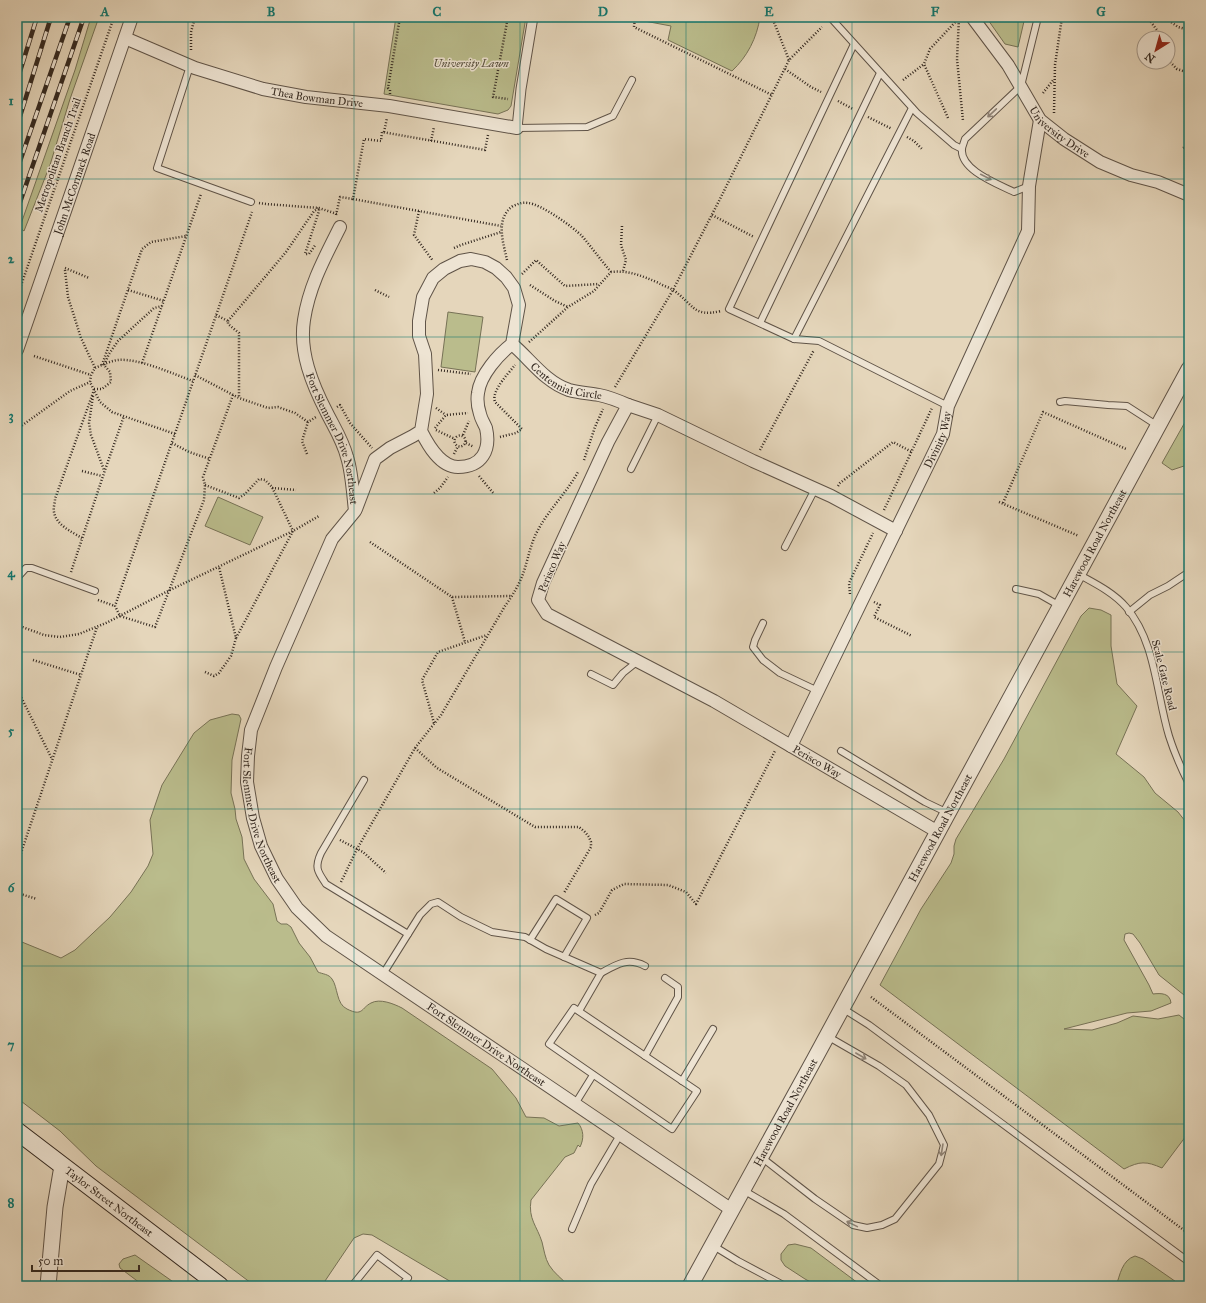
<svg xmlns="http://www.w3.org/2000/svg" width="1206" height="1303" viewBox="0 0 1206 1303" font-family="'IM FELL Great Primer',serif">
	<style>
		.green { fill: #babc8c; stroke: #777256 }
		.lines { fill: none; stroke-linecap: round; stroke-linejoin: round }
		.service-casing { stroke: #605448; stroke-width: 8 }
		.pedestrian-casing { stroke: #605448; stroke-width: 11 }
		.minor-casing { stroke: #605448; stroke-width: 14 }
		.tertiary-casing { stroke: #605448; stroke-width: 17 }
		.secondary-casing { stroke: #342921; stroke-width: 19 }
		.path { stroke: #342921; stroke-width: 2.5; stroke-dasharray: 1 2; stroke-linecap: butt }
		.service { stroke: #eee4d3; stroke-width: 6 }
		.pedestrian { stroke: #eee4d3; stroke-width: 9 }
		.minor { stroke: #eee4d3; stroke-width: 12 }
		.tertiary { stroke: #eee4d3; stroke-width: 15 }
		.secondary { stroke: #eee4d3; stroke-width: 17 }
		.rail-casing { stroke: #342921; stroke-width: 4.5 }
		.rail { stroke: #eee4d3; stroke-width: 3; stroke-dasharray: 9; stroke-linecap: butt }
		.oneway { stroke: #91867a }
		.grid { fill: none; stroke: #0f766e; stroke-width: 1; stroke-opacity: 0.55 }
		.labels { text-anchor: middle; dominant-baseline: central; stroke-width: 3; stroke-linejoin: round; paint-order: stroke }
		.park-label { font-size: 11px; font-style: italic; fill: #564e3c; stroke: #eee4d3 }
		.street-label { font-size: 11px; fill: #342921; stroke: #eee4d3 }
		.neatline { fill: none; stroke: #0f766e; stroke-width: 1.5 }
		.grid-label { font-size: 13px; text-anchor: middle; font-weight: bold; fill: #0f766e }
	</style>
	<rect width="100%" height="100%" fill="#e5d6bb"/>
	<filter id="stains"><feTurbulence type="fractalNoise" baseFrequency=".005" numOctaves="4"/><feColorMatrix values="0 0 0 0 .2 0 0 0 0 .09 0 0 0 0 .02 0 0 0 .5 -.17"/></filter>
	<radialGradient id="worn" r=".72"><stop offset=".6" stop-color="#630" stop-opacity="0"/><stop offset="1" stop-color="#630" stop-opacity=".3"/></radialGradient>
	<g class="green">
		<polygon points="91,17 99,17 70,99 50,165 24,231 20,228 22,221 75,70"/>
		<polygon points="396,17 526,17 511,106 508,110 498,114 384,94"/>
		<path d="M641 17H760C757 38 747 57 732 71L668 40 671 26 639 20Z"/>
		<polygon points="986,17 1025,17 1018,47 1005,44"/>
		<polygon points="448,312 483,317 475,372 441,367"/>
		<polygon points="1189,415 1189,462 1184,466 1172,470 1162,463"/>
		<polygon points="218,497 263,517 250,545 205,526"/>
		<path d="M1089 608 1101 610 1111 615V646L1117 684 1137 706 1116 754 1144 777 1155 793 1178 812 1189 826V999L1159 975 1140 943 1133 934 1129 933 1125 934 1124 940 1149 985 1153 994C1161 993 1170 993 1171 1003L1151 1011 1127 1013 1064 1029 1092 1030 1117 1023 1133 1016 1158 1019 1179 1015 1189 1023V1132L1162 1168C1146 1161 1140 1161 1124 1169L880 985 921 909 951 863 954 854V846L956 839 1004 759 1081 616Z"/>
		<path d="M232 714 239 715 241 719 232 760 231 793 235 809 236 819 242 837 244 859 254 879 273 904 277 921 281 924H287L291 927 299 943 310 957 318 972C322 974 329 974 332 979 338 987 336 1004 347 1009 363 1017 361 1008 371 1003 380 998 394 1004 402 1008L492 1069 516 1098 526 1117 544 1118 559 1126 578 1123C584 1130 584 1139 580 1147L578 1145 574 1153 565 1157 531 1200C528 1219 537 1226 542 1242 544 1250 545 1258 549 1265 554 1273 562 1279 569 1286H458L372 1235 363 1234 354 1238 325 1281 323 1286H255L96 1166 60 1131 17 1098V940L61 958 75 950 110 917 131 892 148 866 153 854 150 820 162 785 194 733 210 720Z"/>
		<polygon points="795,1244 811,1248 862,1286 818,1286 805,1279 785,1266 781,1260 781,1254 788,1245"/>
		<polygon points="135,1255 179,1286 144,1286 120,1268 119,1264 123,1259"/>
		<path d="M1135 1256 1143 1259 1182 1286H1116C1120 1275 1122 1260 1135 1256Z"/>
	</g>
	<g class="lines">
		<g class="service-casing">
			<g id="service">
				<polyline points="830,17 917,113 954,145 962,149"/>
				<polyline points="854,44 729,309 794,339 819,341 948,406"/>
				<polyline points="190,66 157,168 251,202"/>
				<polyline points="517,128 587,127 613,116 632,80"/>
				<path d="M1029 186 1014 192C998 184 959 170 962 148 963 145 964 142 965 139L1021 86 1038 17"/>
				<polyline points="760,323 880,73"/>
				<polyline points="794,339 912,108"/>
				<polyline points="1060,402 1065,401 1108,405 1127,406 1158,426"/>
				<polyline points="631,469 658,415"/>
				<polyline points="785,547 815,489"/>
				<path d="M1078 574C1094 583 1113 592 1126 607 1156 642 1156 693 1169 736 1174 752 1181 768 1189 784"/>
				<polyline points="17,578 26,568 32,568 95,591"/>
				<polyline points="1016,589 1039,594 1060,606"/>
				<polyline points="1129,612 1150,595 1168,586 1189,572"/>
				<polyline points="763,623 755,640 753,647 763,660 780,673 818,691"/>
				<polyline points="591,674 613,685 623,673 638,661"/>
				<polyline points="841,751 925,802 948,813"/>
				<path d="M364 780 321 853C314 868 318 872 326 884L408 934"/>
				<polyline points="530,940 556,899 587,918 564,957"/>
				<path d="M601 973C617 964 628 957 645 966"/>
				<polyline points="383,974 420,915 431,904 438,902 461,917 492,932 525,937 546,949 601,973 579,1011"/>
				<polygon points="574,1008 697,1091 672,1129 549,1044"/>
				<polyline points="842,1008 869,1025 1189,1262"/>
				<polyline points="645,1056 678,997 678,987 665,978"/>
				<polyline points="682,1081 713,1029"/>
				<polyline points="575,1104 593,1075"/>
				<polyline points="761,1157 815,1199 853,1225 867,1228 882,1225 895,1219 939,1164 944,1145 929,1115 906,1085 879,1066 827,1036"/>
				<polyline points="743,1190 784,1214 881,1286"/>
				<polyline points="572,1229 591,1184 620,1135"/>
				<polyline points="712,1245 738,1261 785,1286"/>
				<polyline points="352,1286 377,1255 408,1278 401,1286"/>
			</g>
		</g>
		<g class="pedestrian-casing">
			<polyline id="pedestrian" points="517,128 521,89 533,17"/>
		</g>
		<g class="minor-casing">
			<g id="minor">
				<path id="s1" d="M972 17 1008 65 1040 120 1064 139 1100 162 1131 175 1158 182 1189 195"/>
				<path id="s2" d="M125 38 195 68 263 89 306 97 389 106 517 128"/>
				<path id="s3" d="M340 227C325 257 309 286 304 320 299 352 312 384 327 413 334 427 343 441 347 457 352 472 353 494 355 511L332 539 276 667 251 730 248 756 247 782 253 818 261 846 277 879 297 908 326 936 732 1210"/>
				<path id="s4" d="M512 344C530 359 545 382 569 390 579 393 589 393 599 395 609 397 619 401 628 405"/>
				<path id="s5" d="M17 350 132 17"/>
				<path d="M356 509 375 459 390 448 413 436 421 431 427 394 425 354 419 336V321L423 297 433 278 444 269 460 261 471 259 485 262 496 268 506 277 514 288 519 305 512 344C499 354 480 375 478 393 477 399 478 408 480 414 481 419 484 423 486 428 491 450 482 467 458 467 440 467 428 445 421 431"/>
				<path id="s6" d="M896 531 831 496 753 461 658 415 628 405 608 442 543 583 538 600 547 614 714 701 938 832"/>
				<path id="s7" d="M791 746 943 434 948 406 1028 231 1029 186 1040 120"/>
			</g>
		</g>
		<g class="tertiary-casing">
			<g id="tertiary">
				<polyline points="48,1286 55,1207 62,1166"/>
				<path id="s8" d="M690 1286 814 1060 1189 369"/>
			</g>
		</g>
		<g class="secondary-casing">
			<g id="secondary">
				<path id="s9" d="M17 1131 220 1286"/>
			</g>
		</g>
		<g class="path">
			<polyline points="508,17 493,97 508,99"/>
			<polyline points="635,17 634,27 772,95"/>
			<polyline points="772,17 789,60"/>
			<polyline points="1147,17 1157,30 1160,38"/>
			<polyline points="1164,17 1178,27 1189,30"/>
			<polyline points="191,50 191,32 195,17"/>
			<polyline points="1168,60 1177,69 1189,73"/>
			<polyline points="785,69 811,87 821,92"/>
			<polyline points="903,80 924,64"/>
			<polyline points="1043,93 1054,79"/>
			<polyline points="390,94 390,90 388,88 400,17"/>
			<polyline points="838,101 853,109"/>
			<polyline points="1054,113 1055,65 1062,17"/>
			<polyline points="868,117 892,129"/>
			<polyline points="948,118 924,64 930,49 959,18 957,59 963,121"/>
			<polyline points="384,132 387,118"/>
			<polyline points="488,135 485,150 382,132 381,141 364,139 353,199 501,226"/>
			<polyline points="907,137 914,141 922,149"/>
			<polyline points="431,141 434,127"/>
			<polyline points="1183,148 1189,145"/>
			<polyline points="259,203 266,204 319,208 337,214"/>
			<polyline points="419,211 414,235 433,261"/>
			<polyline points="336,215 340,197 353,199"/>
			<polyline points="712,215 754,237"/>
			<polyline points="622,226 621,245 626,260 623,271"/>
			<polyline points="454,248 461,245 501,232"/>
			<path d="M507 260C503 242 495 218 513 206 518 204 522 202 528 203 541 204 573 227 582 236 592 248 601 260 611 272"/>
			<polyline points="65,268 89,278"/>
			<polyline points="65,270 68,297 81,338 95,368"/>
			<polyline points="522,274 536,260 565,286 599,284"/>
			<polyline points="530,285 555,301 568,307"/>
			<polyline points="128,290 164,301"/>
			<polyline points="375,290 389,297"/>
			<polyline points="17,297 114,17"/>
			<polyline points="216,315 228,321 228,324 239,333 239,398"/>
			<polyline points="228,321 286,252 314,211 319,208 319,211 305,254 309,254 316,244"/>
			<path d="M529 342 568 307 594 291 611 272C629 270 642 276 659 283 663 286 669 287 673 290 693 303 692 318 721 311"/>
			<polyline points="34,356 91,375"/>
			<polyline points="142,363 201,194"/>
			<polyline points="102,365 142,249 151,242 186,236"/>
			<polyline points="438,370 471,374"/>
			<polyline points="195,375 239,398 268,408 278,407 295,413 308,422"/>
			<polyline points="615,387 673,290 720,199 789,60 822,27"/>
			<polyline points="94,389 102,389 111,382 110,372 104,365 109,354 118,341 154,308 162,306"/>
			<polyline points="233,395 203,477 205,485 204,500 155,627 120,616 115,606 252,212"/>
			<polyline points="93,396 89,423 91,435 104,470"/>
			<polyline points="337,407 340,405 350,423 372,448"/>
			<polyline points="436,408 446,415"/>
			<polyline points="435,428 446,415 468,413"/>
			<polyline points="17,429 70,391 90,382"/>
			<polyline points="436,430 455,439"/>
			<path d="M175 434 112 412 100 402 90 382 91 375 95 368C102 365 110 361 118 360 139 358 173 374 193 381"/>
			<polyline points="463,435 469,421"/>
			<circle cx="460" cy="441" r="5.5"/>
			<path d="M500 437 516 433 522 429 495 402C491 391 508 374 515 365"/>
			<polyline points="172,443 189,452 210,459"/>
			<polyline points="466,443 474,447"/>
			<polyline points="760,450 814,350"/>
			<polyline points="307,454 302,441 308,422 316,417"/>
			<polyline points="454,454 458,446"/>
			<polyline points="584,460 595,427 603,409"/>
			<polyline points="82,471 102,476"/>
			<polyline points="479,476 494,494"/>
			<polyline points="205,485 239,498 245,494 259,479 265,480 272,487 293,531 236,638"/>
			<polyline points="838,486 840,483 893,442 912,452"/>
			<polyline points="272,488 296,490"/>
			<polyline points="434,493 440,488 448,477"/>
			<polyline points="999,502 1079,536"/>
			<polyline points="1003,503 1043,412 1126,449"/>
			<polyline points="884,510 932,408"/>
			<path d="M82 538C72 532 56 525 54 512 53 508 55 503 55 499L94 390"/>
			<polyline points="370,542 452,597 511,596"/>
			<polyline points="71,572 105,470 124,416"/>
			<polyline points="850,594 849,583 873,533"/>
			<polyline points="452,597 465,642"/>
			<polyline points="98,600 115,606"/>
			<polyline points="874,602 880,605 874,617 912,636"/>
			<polyline points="17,625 44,635 60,637 79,634 106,623 170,590 293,531 319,516"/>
			<polyline points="33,660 81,675"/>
			<polyline points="205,672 214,676 219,673 231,656 236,638 219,567"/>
			<polyline points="20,695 52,759"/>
			<polyline points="434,723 422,680 438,652 487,635"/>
			<polyline points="415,748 437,768 535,827 579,827 585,832 589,837 591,842 591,847 564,893"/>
			<polyline points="340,840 363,852 386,873"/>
			<polyline points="17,865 97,627"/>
			<path d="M341 882 357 849 415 748 441 715 505 606C513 595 520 583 524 571 528 559 530 547 535 536 546 512 566 494 578 472"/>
			<polyline points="17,893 37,899"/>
			<polyline points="595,915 599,913 612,890 624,884 668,885 686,892 696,904 775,751"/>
			<polyline points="871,997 1189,1234"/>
		</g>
		<use href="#service" class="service"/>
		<use href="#pedestrian" class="pedestrian"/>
		<use href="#minor" class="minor"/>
		<use href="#tertiary" class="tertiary"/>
		<use href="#secondary" class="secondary"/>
		<g class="rail-casing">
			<g id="rail">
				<polyline points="17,81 37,17"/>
				<polyline points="17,126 51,17"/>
				<polyline points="17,170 70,17"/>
				<polyline points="17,211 84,17"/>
			</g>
		</g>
		<use href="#rail" class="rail"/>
	</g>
	<defs><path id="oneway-shaft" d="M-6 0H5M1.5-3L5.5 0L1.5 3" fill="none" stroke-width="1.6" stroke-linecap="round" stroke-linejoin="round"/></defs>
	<g class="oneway">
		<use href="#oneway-shaft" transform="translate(992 113) rotate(137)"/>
		<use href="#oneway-shaft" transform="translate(986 177) rotate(27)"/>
		<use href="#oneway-shaft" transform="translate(861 1056) rotate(30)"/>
		<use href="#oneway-shaft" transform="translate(942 1150) rotate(99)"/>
		<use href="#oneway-shaft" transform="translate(852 1224) rotate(-154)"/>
	</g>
	<path class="grid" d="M188 17V1286M354 17V1286M520 17V1286M686 17V1286M852 17V1286M1018 17V1286M17 179H1189M17 337H1189M17 494H1189M17 652H1189M17 809H1189M17 966H1189M17 1124H1189"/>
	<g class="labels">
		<g class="park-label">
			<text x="471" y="63">University Lawn</text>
		</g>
		<g class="street-label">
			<text stroke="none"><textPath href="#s2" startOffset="202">Thea Bowman Drive</textPath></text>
			<text stroke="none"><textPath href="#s1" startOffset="146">University Drive</textPath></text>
			<text transform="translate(58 155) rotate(-71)">Metropolitan Branch Trail</text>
			<text stroke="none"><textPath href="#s5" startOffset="176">John McCormack Road</textPath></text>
			<text stroke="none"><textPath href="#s4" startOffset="68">Centennial Circle</textPath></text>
			<text stroke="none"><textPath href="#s3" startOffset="224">Fort Slemmer Drive Northeast</textPath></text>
			<text stroke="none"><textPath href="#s7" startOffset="340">Divinity Way</textPath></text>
			<text stroke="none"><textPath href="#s8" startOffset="846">Harewood Road Northeast</textPath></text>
			<text transform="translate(552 567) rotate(-67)">Perisco Way</text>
			<text transform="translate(1164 675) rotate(76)">Scale Gate Road</text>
			<text stroke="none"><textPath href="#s6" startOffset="836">Perisco Way</textPath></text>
			<text stroke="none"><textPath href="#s3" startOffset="632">Fort Slemmer Drive Northeast</textPath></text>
			<text stroke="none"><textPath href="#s8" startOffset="522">Harewood Road Northeast</textPath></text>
			<text stroke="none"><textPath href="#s3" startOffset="968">Fort Slemmer Drive Northeast</textPath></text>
			<text stroke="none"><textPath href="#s8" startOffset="198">Harewood Road Northeast</textPath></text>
			<text stroke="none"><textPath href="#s9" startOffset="116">Taylor Street Northeast</textPath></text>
		</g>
	</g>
	<rect width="1206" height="1303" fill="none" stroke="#e5d6bb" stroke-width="44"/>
	<g transform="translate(1156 50) rotate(217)"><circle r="19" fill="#eee4d3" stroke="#a4998c"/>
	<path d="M0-3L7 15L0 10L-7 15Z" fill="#8f2418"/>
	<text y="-6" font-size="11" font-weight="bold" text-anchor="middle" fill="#342921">N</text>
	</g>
	<path d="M32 1265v6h107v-6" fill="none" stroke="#342921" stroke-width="2"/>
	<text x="38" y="1265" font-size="12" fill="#342921" stroke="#eee4d3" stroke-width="3" paint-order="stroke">50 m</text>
	<rect x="22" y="22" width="1162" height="1259" class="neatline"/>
	<g class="grid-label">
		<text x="105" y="16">A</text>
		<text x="271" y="16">B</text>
		<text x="437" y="16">C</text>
		<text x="603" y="16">D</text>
		<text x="769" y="16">E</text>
		<text x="935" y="16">F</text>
		<text x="1101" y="16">G</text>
		<text x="11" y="105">1</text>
		<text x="11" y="263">2</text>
		<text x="11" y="420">3</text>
		<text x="11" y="577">4</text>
		<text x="11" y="735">5</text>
		<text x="11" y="892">6</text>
		<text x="11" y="1049">7</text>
		<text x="11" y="1207">8</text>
	</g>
	<rect width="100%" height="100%" filter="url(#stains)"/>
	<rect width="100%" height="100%" fill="url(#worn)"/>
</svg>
